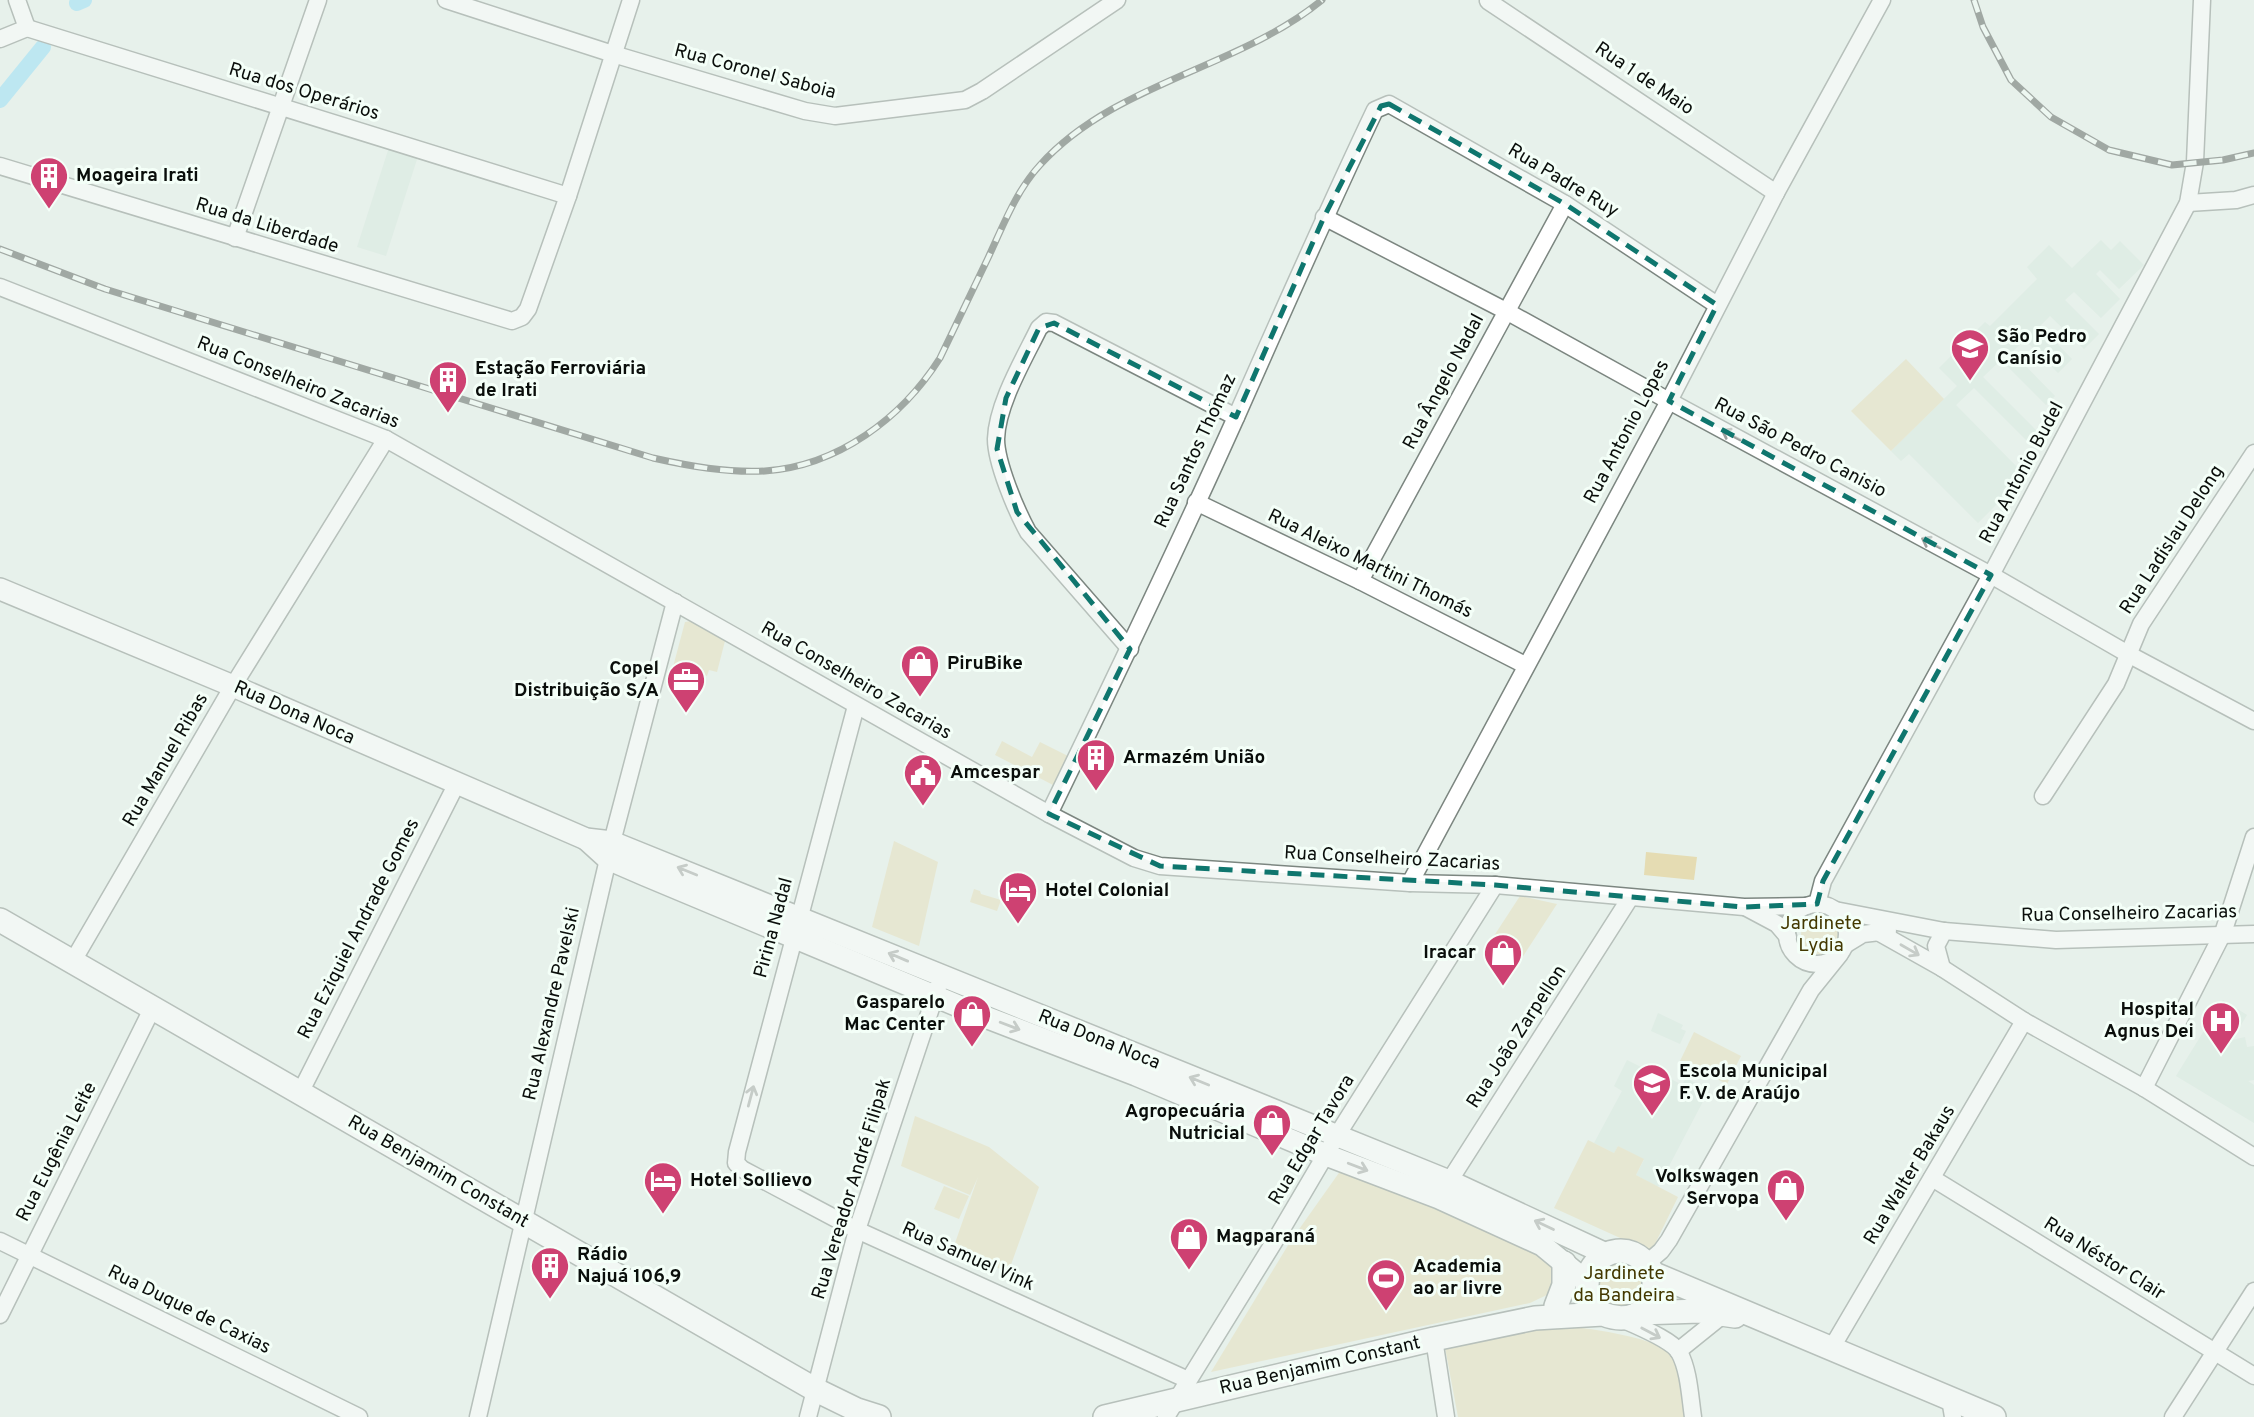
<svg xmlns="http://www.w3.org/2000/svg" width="2254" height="1417" viewBox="0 0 2254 1417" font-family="Overpass,sans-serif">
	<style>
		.built { fill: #d5e8dd }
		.green { fill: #e5dcb3 }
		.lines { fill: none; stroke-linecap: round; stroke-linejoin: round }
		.canal { stroke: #8adcf9; stroke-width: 16 }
		.minor-casing { stroke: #7c8680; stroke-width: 19 }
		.tertiary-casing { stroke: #7c8680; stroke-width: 24 }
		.secondary-casing { stroke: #7c8680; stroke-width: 26 }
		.minor { stroke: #fff; stroke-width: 16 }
		.tertiary { stroke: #fff; stroke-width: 21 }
		.secondary { stroke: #fff; stroke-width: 23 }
		.rail-casing { stroke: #4b514d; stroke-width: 7 }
		.rail { stroke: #f4fff8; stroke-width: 4.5; stroke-dasharray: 13; stroke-linecap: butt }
		.oneway { stroke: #9d9f9d }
		.marked { fill: none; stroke: #0f766e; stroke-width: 5; stroke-dasharray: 14 9; stroke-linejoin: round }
		.labels { text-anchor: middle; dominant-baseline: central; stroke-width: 6; stroke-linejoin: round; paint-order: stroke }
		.street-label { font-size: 19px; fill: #0a0e0b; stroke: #f4fff8 }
		.poi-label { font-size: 19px; font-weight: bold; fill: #0a0e0b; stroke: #f4fff8; text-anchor: start }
		.park-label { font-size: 19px; fill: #433800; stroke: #f4fff8 }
	</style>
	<rect width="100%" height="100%" fill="#e7f1eb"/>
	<g class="built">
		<polygon points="391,141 420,150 386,256 357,247"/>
		<polygon points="2101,240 2111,250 2120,241 2144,265 2119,289 2100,270 2096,274 2120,299 2101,318 2074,292 2065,300 2099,334 2084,349 2050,316 2040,326 2072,359 2058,373 2025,340 2012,352 2055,396 2046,405 2001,360 1983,377 2038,432 2028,442 1974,388 1956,405 2020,470 2007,483 2012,489 1978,523 1909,454 1901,461 1891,451 1957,386 1939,368 1985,322 1990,326 2037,279 2027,267 2049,245 2072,268"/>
		<polygon points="2223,1000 2247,1015 2232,1040 2245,1037 2247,1047 2254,1046 2254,1080 2248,1081 2254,1085 2254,1123 2176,1076"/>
		<polygon points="1658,1013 1683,1025 1681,1029 1686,1031 1680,1044 1651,1031"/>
		<polygon points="1627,1060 1649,1071 1651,1068 1682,1085 1686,1078 1709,1090 1658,1187 1636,1175 1644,1160 1618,1146 1614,1153 1594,1143 1622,1091 1614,1086"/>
	</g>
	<g class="green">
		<polygon points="1906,359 1944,399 1891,451 1851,411"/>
		<polygon points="691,621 725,641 717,672 709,670 707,676 673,667 685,622"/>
		<polygon points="1002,741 1032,757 1040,742 1068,756 1053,785 995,755"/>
		<polygon points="894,841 938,862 919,946 872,927"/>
		<polygon points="1646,852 1697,857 1694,880 1644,875"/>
		<polygon points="974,889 980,891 981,894 1001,900 997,911 970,902"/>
		<polygon points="1520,896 1557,904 1520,961 1490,942"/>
		<circle cx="1821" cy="935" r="20"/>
		<polygon points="1694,1032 1741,1056 1727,1084 1680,1061"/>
		<polygon points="915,1116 989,1147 1039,1187 1008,1273 954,1246 978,1177 970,1195 901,1166"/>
		<polygon points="1588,1140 1614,1153 1618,1146 1644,1159 1636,1175 1678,1197 1651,1252 1554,1208"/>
		<polygon points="1341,1170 1429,1205 1555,1261 1551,1293 1530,1303 1211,1372 1290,1242"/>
		<polygon points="944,1186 969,1196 959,1219 934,1209"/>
		<path d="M1613 1261 1643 1267 1648 1298 1619 1311 1601 1299C1597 1282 1599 1273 1613 1261Z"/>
		<path d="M1559 1325C1583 1328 1666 1337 1676 1359 1683 1374 1685 1400 1689 1417H1458L1444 1342Z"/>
	</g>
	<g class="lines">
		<g class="canal">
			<polyline points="77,3 84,0"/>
			<polyline points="0,100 43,47"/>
		</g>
		<g class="minor-casing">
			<g id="minor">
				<polyline points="17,0 27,28"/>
				<polyline points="446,0 613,54 805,111 835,116 965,100 982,91 1117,0"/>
				<polyline points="1488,1 1776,193"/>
				<polyline points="27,28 568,196"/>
				<polyline points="0,39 27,28"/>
				<polyline points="0,166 512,321 522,317 528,309 568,196 631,0"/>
				<polyline points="2188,203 2236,200 2254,195"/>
				<polyline points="1324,217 1506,311 1669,401 1991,575 2128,654 2254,721"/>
				<polyline points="235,238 318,0"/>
				<polyline points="0,287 386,439 1049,814 1134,858 1160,866 1410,883 1495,885 1744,907 1807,906"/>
				<polyline points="1196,502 1360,581 1525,665"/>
				<polyline points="1360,581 1565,204"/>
				<path d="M1130 649 1028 532C1016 510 996 463 996 439 997 404 1024 359 1039 328L1046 322 1054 323 1236 417"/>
				<polyline points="856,706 737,1152 736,1163 742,1169 857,1230 1188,1380"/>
				<polyline points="2043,796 2116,684 2141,624 2254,453"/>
				<path d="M1049 814C1113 682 1177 549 1237 415 1282 313 1327 211 1375 110L1389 104 1565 204 1717 305"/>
				<polyline points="1410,883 1669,401 1776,193 1882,0"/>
				<polyline points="1817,904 1823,881 1991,575 2188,203 2195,162 2202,0"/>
				<circle cx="1817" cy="934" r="30"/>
				<polyline points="1747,908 1777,924 1788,937"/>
				<polyline points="1835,910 1944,931 2056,940 2254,934"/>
				<polyline points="1878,932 1942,968 2024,1021 2144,1088 2254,1157"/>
				<polyline points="1845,945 1863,934 1888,931"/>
				<polyline points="73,961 233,686 386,439"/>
				<polyline points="1942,968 1936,946 1944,931"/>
				<polyline points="2144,1088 2223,933 2254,837"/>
				<polyline points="300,1093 456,785"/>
				<polyline points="1932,1178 2254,1376"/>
				<polyline points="1443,1191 1630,898"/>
				<polyline points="0,1241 359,1417"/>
				<polyline points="1647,1263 1661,1251 1669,1240 1811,990 1840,954"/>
				<polyline points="0,1315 152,1009"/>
				<path d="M1622 1319C1636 1326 1671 1339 1679 1352 1689 1370 1690 1397 1693 1417"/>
				<polyline points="1434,1339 1446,1417"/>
				<polyline points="1831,1349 2024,1021"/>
				<polyline points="1678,1351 1724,1314"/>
				<polyline points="1950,1399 1953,1417"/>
				<polyline points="478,1417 612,842 675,602"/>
				<polyline points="808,1417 857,1230 938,987"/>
				<polyline points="1166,1417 1279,1234 1336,1137 1495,885"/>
				<polyline points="2173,1417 2254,1291"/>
			</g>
		</g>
		<g class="tertiary-casing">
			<g id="tertiary">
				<polyline points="0,589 233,686 586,839 612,842 1449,1181 1606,1254"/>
				<polyline points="586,839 608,859 645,875 975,1013 1136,1075 1326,1155 1439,1198 1542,1245 1587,1282"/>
			</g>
		</g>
		<g class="secondary-casing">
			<g id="secondary">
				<polyline points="0,920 816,1390 857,1410 879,1417"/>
				<polyline points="1652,1273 1994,1417"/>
				<polyline points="1556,1306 1564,1285 1564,1263"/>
				<polyline points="1639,1313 1700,1311 1735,1316"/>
				<path d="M1105 1417 1434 1339 1535 1318 1603 1314C1625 1323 1650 1316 1654 1290 1655 1279 1652 1268 1644 1261 1609 1229 1562 1282 1603 1314"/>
			</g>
		</g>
		<use href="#minor" class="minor"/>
		<use href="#tertiary" class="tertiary"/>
		<use href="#secondary" class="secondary"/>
		<g class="rail-casing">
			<g id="rail">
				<polyline points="1974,0 1983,27 2011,80 2051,117 2109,150 2172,165 2223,160 2254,153"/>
				<path d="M0 249 105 289 653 458C689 466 727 473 765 471 838 466 902 418 940 358 956 325 972 291 988 258 1003 226 1016 191 1040 165 1115 82 1238 69 1322 0"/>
			</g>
		</g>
		<use href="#rail" class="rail"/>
	</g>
	<defs><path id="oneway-shaft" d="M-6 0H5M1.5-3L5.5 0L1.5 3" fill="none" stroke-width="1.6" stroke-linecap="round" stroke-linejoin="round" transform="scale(1.75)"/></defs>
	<g class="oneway">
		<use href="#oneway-shaft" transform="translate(1731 435) rotate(-152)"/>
		<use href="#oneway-shaft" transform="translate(1931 543) rotate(-152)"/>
		<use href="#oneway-shaft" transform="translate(687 871) rotate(-158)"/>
		<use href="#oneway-shaft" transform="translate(1910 950) rotate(30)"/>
		<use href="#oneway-shaft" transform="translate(898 957) rotate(-157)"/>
		<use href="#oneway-shaft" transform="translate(1010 1026) rotate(21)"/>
		<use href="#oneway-shaft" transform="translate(1199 1081) rotate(-158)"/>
		<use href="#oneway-shaft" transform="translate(751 1096) rotate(-75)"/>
		<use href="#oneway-shaft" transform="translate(1358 1167) rotate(21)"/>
		<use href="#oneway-shaft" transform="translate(1544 1225) rotate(-155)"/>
		<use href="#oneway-shaft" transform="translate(1651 1333) rotate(28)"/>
	</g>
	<path d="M0 0H2254V1417H0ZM1389 104 1565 204 1717 305 1669 401 1991 575 1823 881 1817 904 1744 907 1495 885 1160 866 1049 814 1130 649 1017 512 997 449 1006 398 1039 328 1054 323 1236 417 1324 217 1381 106Z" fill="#e7f1eb" fill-opacity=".55" fill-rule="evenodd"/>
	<path class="marked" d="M1389 104 1565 204 1717 305 1669 401 1991 575 1823 881 1817 904 1744 907 1495 885 1160 866 1049 814 1130 649 1017 512 997 449 1006 398 1039 328 1054 323 1236 417 1324 217 1381 106Z"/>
	<defs>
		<g id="building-pin" transform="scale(2.0125)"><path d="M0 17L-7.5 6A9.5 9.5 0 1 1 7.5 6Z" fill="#ce4172" stroke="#f4fff8"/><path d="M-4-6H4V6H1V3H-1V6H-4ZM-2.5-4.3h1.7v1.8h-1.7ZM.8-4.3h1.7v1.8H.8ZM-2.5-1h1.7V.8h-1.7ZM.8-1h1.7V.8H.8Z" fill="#fff"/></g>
		<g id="school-pin" transform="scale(2.0125)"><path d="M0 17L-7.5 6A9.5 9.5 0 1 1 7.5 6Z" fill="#ce4172" stroke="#f4fff8"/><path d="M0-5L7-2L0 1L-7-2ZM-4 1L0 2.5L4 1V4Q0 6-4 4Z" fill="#fff"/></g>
		<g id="shop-pin" transform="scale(2.0125)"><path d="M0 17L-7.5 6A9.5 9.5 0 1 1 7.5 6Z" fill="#ce4172" stroke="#f4fff8"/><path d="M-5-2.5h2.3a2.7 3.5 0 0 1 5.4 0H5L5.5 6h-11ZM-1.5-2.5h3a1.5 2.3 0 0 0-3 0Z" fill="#fff"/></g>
		<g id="office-pin" transform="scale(2.0125)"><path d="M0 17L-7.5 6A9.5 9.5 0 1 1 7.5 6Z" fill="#ce4172" stroke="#f4fff8"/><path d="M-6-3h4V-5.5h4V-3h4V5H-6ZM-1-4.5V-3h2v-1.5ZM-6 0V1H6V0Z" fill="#fff"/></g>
		<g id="civic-pin" transform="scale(2.0125)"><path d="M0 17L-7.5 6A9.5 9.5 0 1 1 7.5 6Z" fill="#ce4172" stroke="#f4fff8"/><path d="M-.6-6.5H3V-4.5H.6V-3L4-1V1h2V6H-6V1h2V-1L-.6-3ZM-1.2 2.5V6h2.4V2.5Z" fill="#fff"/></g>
		<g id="hotel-pin" transform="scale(2.0125)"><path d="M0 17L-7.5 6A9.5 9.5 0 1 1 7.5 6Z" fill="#ce4172" stroke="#f4fff8"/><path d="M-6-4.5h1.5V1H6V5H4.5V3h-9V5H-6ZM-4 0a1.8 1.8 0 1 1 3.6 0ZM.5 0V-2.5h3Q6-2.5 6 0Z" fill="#fff"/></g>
		<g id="hospital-pin" transform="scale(2.0125)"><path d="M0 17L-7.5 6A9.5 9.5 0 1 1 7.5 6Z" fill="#ce4172" stroke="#f4fff8"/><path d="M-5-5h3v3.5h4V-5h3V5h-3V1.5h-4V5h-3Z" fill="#fff"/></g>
		<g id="stadium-pin" transform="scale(2.0125)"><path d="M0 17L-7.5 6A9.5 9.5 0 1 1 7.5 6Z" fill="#ce4172" stroke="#f4fff8"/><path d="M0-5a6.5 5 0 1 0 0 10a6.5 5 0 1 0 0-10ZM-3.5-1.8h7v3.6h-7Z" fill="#fff"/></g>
	</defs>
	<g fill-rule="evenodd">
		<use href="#building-pin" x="49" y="176"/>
		<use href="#school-pin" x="1970" y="348"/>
		<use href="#building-pin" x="448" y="380"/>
		<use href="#shop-pin" x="920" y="664"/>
		<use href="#office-pin" x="686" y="680"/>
		<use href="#building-pin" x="1096" y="758"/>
		<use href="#civic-pin" x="923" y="773"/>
		<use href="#hotel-pin" x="1018" y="891"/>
		<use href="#shop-pin" x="1503" y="953"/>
		<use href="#shop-pin" x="972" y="1014"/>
		<use href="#hospital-pin" x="2221" y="1021"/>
		<use href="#school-pin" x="1652" y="1083"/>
		<use href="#shop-pin" x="1272" y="1123"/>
		<use href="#hotel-pin" x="663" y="1181"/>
		<use href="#shop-pin" x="1786" y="1188"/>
		<use href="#shop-pin" x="1189" y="1237"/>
		<use href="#building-pin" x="550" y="1266"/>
		<use href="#stadium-pin" x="1386" y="1278"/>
	</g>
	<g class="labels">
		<g class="street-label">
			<text transform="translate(755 72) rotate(15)">Rua Coronel Saboia</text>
			<text transform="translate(1644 79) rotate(34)">Rua 1 de Maio</text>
			<text transform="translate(304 92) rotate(17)">Rua dos Operários</text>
			<text transform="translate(1563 181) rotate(31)">Rua Padre Ruy</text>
			<text transform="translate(267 226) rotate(17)">Rua da Liberdade</text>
			<text transform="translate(1444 382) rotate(-62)">Rua Ângelo Nadal</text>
			<text transform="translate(298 383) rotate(22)">Rua Conselheiro Zacarias</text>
			<text transform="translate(1627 432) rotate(-62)">Rua Antonio Lopes</text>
			<text transform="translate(1800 448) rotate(28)">Rua São Pedro Canisio</text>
			<text transform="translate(1196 451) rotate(-65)">Rua Santos Thomaz</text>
			<text transform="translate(2022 473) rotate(-62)">Rua Antonio Budel</text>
			<text transform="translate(2172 540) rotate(-57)">Rua Ladislau Delong</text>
			<text transform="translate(1370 564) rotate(26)">Rua Aleixo Martini Thomás</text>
			<text transform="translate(856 681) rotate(30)">Rua Conselheiro Zacarias</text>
			<text transform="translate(294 713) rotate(24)">Rua Dona Noca</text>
			<text transform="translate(166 760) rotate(-60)">Rua Manuel Ribas</text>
			<text transform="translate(1392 859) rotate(3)">Rua Conselheiro Zacarias</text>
			<text transform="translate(2129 914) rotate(-1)">Rua Conselheiro Zacarias</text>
			<text transform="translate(774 928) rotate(-75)">Pirina Nadal</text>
			<text transform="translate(359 929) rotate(-63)">Rua Eziquiel Andrade Gomes</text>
			<text transform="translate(552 1004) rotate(-77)">Rua Alexandre Pavelski</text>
			<text transform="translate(1517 1037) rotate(-57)">Rua João Zarpellon</text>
			<text transform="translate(1099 1040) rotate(22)">Rua Dona Noca</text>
			<text transform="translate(1312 1140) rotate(-59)">Rua Edgar Tavora</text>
			<text transform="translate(57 1152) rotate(-63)">Rua Eugênia Leite</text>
			<text transform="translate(438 1172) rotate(30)">Rua Benjamim Constant</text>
			<text transform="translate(1910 1175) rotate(-59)">Rua Walter Bakaus</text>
			<text transform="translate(852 1189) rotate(-73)">Rua Vereador André Filipak</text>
			<text transform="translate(968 1257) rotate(24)">Rua Samuel Vink</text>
			<text transform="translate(2104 1259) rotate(32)">Rua Néstor Clair</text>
			<text transform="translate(189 1310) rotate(26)">Rua Duque de Caxias</text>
			<text transform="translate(1320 1366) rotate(-13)">Rua Benjamim Constant</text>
		</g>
		<g class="poi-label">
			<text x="76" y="176">Moageira Irati</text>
			<text x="1997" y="337">São Pedro<tspan x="1997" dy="22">Canísio</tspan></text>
			<text x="475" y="369">Estação Ferroviária<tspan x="475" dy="22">de Irati</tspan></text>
			<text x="947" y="664">PiruBike</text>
			<text x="659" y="669" text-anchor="end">Copel<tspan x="659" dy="22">Distribuição S/A</tspan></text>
			<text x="1123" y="758">Armazém União</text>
			<text x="950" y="773">Amcespar</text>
			<text x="1045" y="891">Hotel Colonial</text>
			<text x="1476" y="953" text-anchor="end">Iracar</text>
			<text x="945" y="1003" text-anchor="end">Gasparelo<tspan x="945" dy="22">Mac Center</tspan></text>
			<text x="2194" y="1010" text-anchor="end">Hospital<tspan x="2194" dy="22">Agnus Dei</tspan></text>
			<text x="1679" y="1072">Escola Municipal<tspan x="1679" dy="22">F. V. de Araújo</tspan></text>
			<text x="1245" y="1112" text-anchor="end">Agropecuária<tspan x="1245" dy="22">Nutricial</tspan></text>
			<text x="1759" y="1177" text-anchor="end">Volkswagen<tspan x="1759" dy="22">Servopa</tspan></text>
			<text x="690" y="1181">Hotel Sollievo</text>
			<text x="1216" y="1237">Magparaná</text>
			<text x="577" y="1255">Rádio<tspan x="577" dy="22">Najuá 106,9</tspan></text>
			<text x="1413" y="1267">Academia<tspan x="1413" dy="22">ao ar livre</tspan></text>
		</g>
		<g class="park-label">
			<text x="1821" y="924">Jardinete<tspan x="1821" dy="22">Lydia</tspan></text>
			<text x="1624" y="1274">Jardinete<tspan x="1624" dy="22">da Bandeira</tspan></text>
		</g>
	</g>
</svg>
